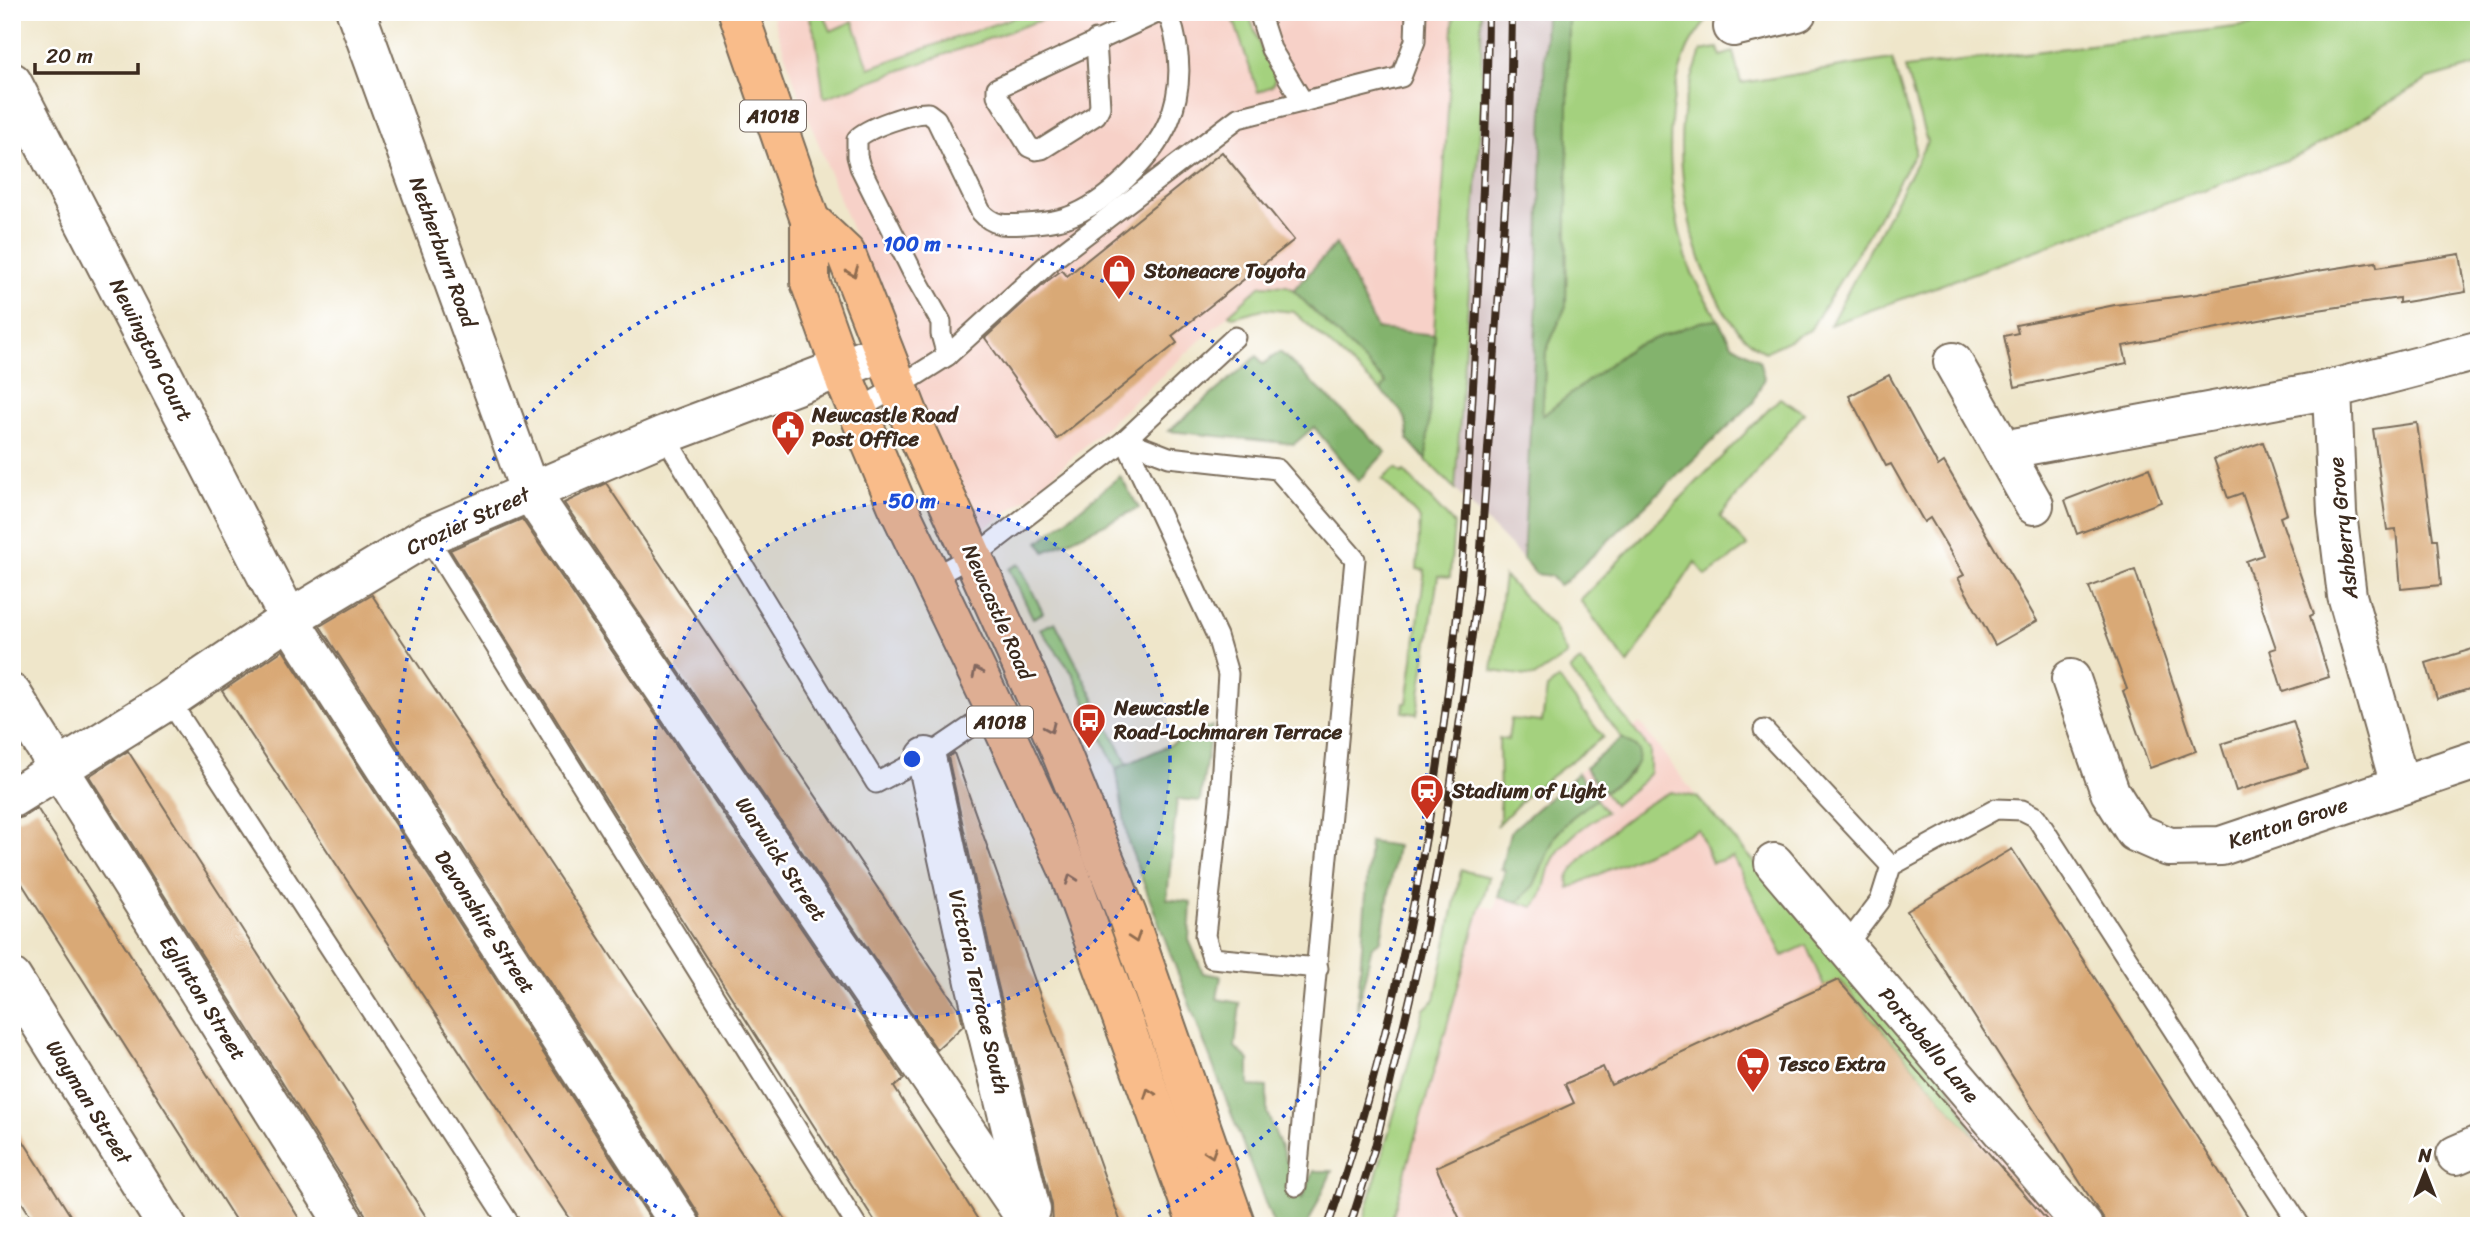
<svg xmlns="http://www.w3.org/2000/svg" width="2491" height="1238" viewBox="0 0 2491 1238" font-family="Sriracha,sans-serif">
	<style>
		.built { fill: #f7d1c8 }
		.industrial { fill: #d2bfc0 }
		.green { fill: #a4d17e; stroke: #707e4e; stroke-width: 2 }
		.forest { fill: #83b36d; stroke: #5f6e46; stroke-width: 2 }
		.building { fill: #d9a976 }
		.lines { fill: none; stroke-linecap: round; stroke-linejoin: round }
		.lane-casing { stroke: #7a6c5a; stroke-width: 23 }
		.street-casing { stroke: #7a6c5a; stroke-width: 42 }
		.highway-casing { stroke: #7a6c5a; stroke-width: 42 }
		.lane { stroke: #fff; stroke-width: 19 }
		.street { stroke: #fff; stroke-width: 38 }
		.highway { stroke: #f9bc8a; stroke-width: 38 }
		.rail-casing { stroke: #3b2a1e; stroke-width: 8 }
		.rail { stroke: #fff; stroke-width: 5; stroke-dasharray: 16; stroke-linecap: butt }
		.oneway { stroke: #906c4f }
		.ring { fill: none; stroke: #1d4ed8; stroke-width: 3.5; stroke-dasharray: 3.5 7 }
		.labels { text-anchor: middle; dominant-baseline: central; stroke-width: 5; stroke-linejoin: round; paint-order: stroke }
		.shield { fill: #fff; stroke: #766a62; stroke-width: 2 }
		.shield-label { font-size: 19px; font-weight: bold; fill: #3b2a1e }
		.street-label { font-size: 21px; fill: #3b2a1e; stroke: #fff }
		.poi-label { font-size: 21px; font-weight: bold; fill: #3b2a1e; stroke: #fff; text-anchor: start }
		.centre { fill: #1d4ed8; stroke: #fff; stroke-width: 3.5 }
		.ring-label { font-size: 21px; text-anchor: middle; font-weight: bold; fill: #1d4ed8; stroke: #fff; stroke-width: 5; stroke-linejoin: round; paint-order: stroke }
	</style>
	<rect width="100%" height="100%" fill="#fff"/>
	<filter id="ink" filterUnits="userSpaceOnUse"><feTurbulence type="fractalNoise" baseFrequency=".0143" numOctaves="2"/><feDisplacementMap in="SourceGraphic" scale="14" xChannelSelector="R" yChannelSelector="G"/><feConvolveMatrix kernelMatrix="1 2 1 2 8 2 1 2 1" color-interpolation-filters="sRGB"/></filter>
	<filter id="wash" filterUnits="userSpaceOnUse"><feTurbulence type="fractalNoise" baseFrequency=".00686" numOctaves="4" result="noise"/><feDisplacementMap in="SourceGraphic" scale="28" xChannelSelector="R" yChannelSelector="G"/><feGaussianBlur stdDeviation="1.57" result="paint"/><feColorMatrix in="noise" values="0 0 0 0 0 0 0 0 0 0 0 0 0 0 0 0 0 1.4 0 .05"/><feComposite in="paint" operator="in"/></filter>
	<g filter="url(#wash)">
		<rect width="100%" height="100%" fill="#efe6ca"/>
		<g class="built">
			<polygon points="771,12 1454,12 1435,335 1377,329 1335,245 1293,290 1287,286 1261,285 1029,497 971,538 793,78"/>
			<polygon points="1640,723 1699,800 2075,1226 1390,1226 1480,906 1495,908 1505,870 1501,869 1510,832 1545,799"/>
		</g>
		<polygon class="industrial" points="1454,12 1546,12 1537,303 1523,559 1426,460"/>
		<g class="green">
			<polygon points="808,12 823,12 831,31 853,21 869,68 1029,12 1063,12 824,98 816,38"/>
			<polygon points="1231,12 1248,12 1264,57 1274,71 1275,79 1272,86 1258,92"/>
			<polygon points="1454,12 1481,12 1482,103 1455,489 1426,460"/>
			<path d="M1569 12H1703L1706 21C1699 31 1690 41 1686 53 1661 117 1668 204 1690 268 1696 286 1709 303 1718 320L1700 322 1542 417 1546 351 1566 306Z"/>
			<polygon points="2356,12 2479,12 2479,65 2429,79 2303,154 1830,325 1927,142 1905,68"/>
			<path d="M1718 48 1721 56 1733 52 1741 83 1892 59 1915 137V153L1872 228 1810 330 1765 352C1698 316 1670 172 1685 103 1689 85 1696 68 1701 51Z"/>
			<polygon points="1261,285 1287,286 1293,290 1386,383 1381,391 1294,312 1263,309 1233,317 1229,314"/>
			<polygon points="1780,398 1804,413 1720,517 1748,546 1706,576 1695,562 1628,664 1580,600"/>
			<polygon points="1396,468 1402,473 1404,471 1454,524 1450,577 1438,576 1417,714 1403,712 1404,703 1407,703 1425,570 1417,569 1420,519 1382,479"/>
			<polygon points="1019,564 1043,613 1033,618 1009,569"/>
			<polygon points="1504,576 1554,628 1567,655 1534,677 1492,671"/>
			<polygon points="1055,622 1127,763 1116,769 1073,674 1040,629"/>
			<polygon points="1580,661 1650,750 1650,772 1643,781 1614,805 1604,792 1632,773 1639,750 1622,738 1570,670"/>
			<polygon points="1559,679 1603,737 1527,795 1497,826 1500,817 1499,738 1508,740 1511,719 1542,722 1547,688"/>
			<path d="M1671 792 1697 797 1945 1078 1977 1140 1839 980 1824 987 1806 945 1783 956 1733 857 1712 863 1698 829 1569 888 1568 878C1582 850 1642 804 1671 792Z"/>
			<path d="M1596 799 1606 812C1585 825 1560 842 1550 866 1545 880 1545 897 1533 907L1518 902 1534 885 1555 836 1571 818Z"/>
			<polygon points="1461,870 1489,877 1390,1226 1362,1226 1424,1009 1435,999"/>
		</g>
		<g class="forest">
			<polygon points="1546,12 1569,12 1566,306 1546,351 1542,416 1632,347 1700,322 1718,320 1732,344 1759,360 1764,378 1753,403 1566,581 1559,585 1551,576 1536,574 1523,559 1537,303"/>
			<path d="M1336 244 1377 329 1435 335 1426 460 1408 440C1409 414 1399 408 1381 391L1386 383 1293 290Z"/>
			<polygon points="1280,352 1386,452 1358,481 1314,427 1294,444 1169,431 1257,356 1263,364"/>
			<polygon points="1120,476 1139,508 1045,552 1039,542"/>
			<polygon points="1212,726 1200,801 1177,799 1167,899 1191,902 1189,940 1203,973 1221,976 1217,999 1240,1003 1235,1047 1249,1060 1249,1086 1267,1087 1267,1113 1302,1199 1314,1171 1332,1171 1307,1226 1274,1226 1128,842 1116,769"/>
			<path d="M1622 738 1639 750C1640 772 1620 781 1604 792L1585 768Z"/>
			<polygon points="1578,773 1596,799 1571,818 1555,836 1534,885 1518,902 1498,897 1505,870 1501,869 1510,832"/>
			<polygon points="1370,842 1397,846 1381,940 1372,946 1357,1011"/>
		</g>
		<g id="blocks">
			<g class="building">
				<polygon points="1222,152 1294,240 1172,336 1177,343 1057,439 985,338 1046,282 1062,270 1067,276"/>
				<polygon points="2460,254 2466,292 2399,303 2399,298 2291,314 2123,346 2127,363 2015,387 2004,336 2018,333 2016,325 2115,305 2197,294 2317,271 2376,262 2377,267"/>
				<polygon points="1889,375 1938,466 1944,462 2037,621 1995,645 1958,578 1964,575 1930,518 1924,522 1891,464 1886,466 1849,396"/>
				<polygon points="2417,423 2433,539 2437,539 2441,585 2401,589 2396,529 2387,530 2373,429"/>
				<polygon points="2263,442 2287,514 2280,517 2314,614 2310,616 2329,677 2283,692 2270,650 2276,648 2246,561 2263,555 2242,493 2228,498 2214,459"/>
				<polygon points="2149,468 2161,502 2077,534 2065,500"/>
				<polygon points="606,483 960,1011 963,1026 937,1050 564,503"/>
				<polygon points="522,519 904,1079 894,1087 982,1226 878,1226 657,881 450,550"/>
				<polygon points="2135,570 2196,751 2150,768 2123,691 2127,689 2089,587"/>
				<polygon points="372,595 790,1226 703,1226 699,1214 320,626"/>
				<polygon points="2479,647 2479,686 2437,699 2426,663"/>
				<polygon points="283,650 655,1226 575,1226 222,691"/>
				<polygon points="2293,721 2308,768 2236,791 2221,744"/>
				<polygon points="128,751 432,1226 368,1226 365,1214 89,776"/>
				<polygon points="954,753 1122,1226 1053,1226 1052,1205 996,977 948,757"/>
				<polygon points="37,808 304,1226 239,1226 12,868 12,820 23,817"/>
				<polygon points="2012,849 2254,1226 2108,1226 1907,911"/>
				<polygon points="1838,980 2052,1226 1463,1226 1436,1167 1574,1103 1565,1084 1603,1067 1611,1085"/>
				<polygon points="12,1123 77,1226 37,1226 12,1187"/>
			</g>
		</g>
	</g>
	<g filter="url(#ink)">
		<use href="#blocks" fill-opacity="0" stroke="#7a6c5a" stroke-width="2"/>
		<g class="lines">
			<g class="lane-casing">
				<g id="lane">
					<polyline points="1259,12 1271,49 1303,102"/>
					<polyline points="1096,40 1100,107 1096,115 1042,149 1036,150 1029,147 997,95 997,88 1159,12"/>
					<polyline points="947,356 1051,261 1238,118 1401,77 1415,41 1416,12"/>
					<path d="M857 410 898 387 947 356 941 334V322L912 271 860 167 857 156V139C866 128 913 112 928 113L936 119 981 212C994 227 1007 225 1025 224 1039 223 1055 222 1068 217 1105 204 1152 159 1168 123 1183 89 1181 52 1170 18L1159 12"/>
					<polyline points="664,435 876,783 926,757 995,710"/>
					<polyline points="1125,440 1169,457 1277,469 1355,559 1296,1186"/>
					<polyline points="1125,440 1217,636 1228,674 1220,799 1205,936 1212,958 1318,968"/>
					<polyline points="427,536 857,1226"/>
					<polyline points="932,578 984,549 1125,440 1235,337"/>
					<polyline points="169,700 511,1226"/>
					<polyline points="1764,730 1891,866"/>
					<polyline points="1845,947 1880,901 1891,866 1996,809 2022,810 2036,817 2300,1226"/>
				</g>
			</g>
			<g class="street-casing">
				<g id="street">
					<polyline points="356,12 530,492 1031,1226"/>
					<polyline points="1733,27 1797,12"/>
					<polyline points="12,82 289,619 681,1226"/>
					<polyline points="1953,362 2034,505"/>
					<polyline points="2332,389 2337,513 2347,596 2400,785"/>
					<polyline points="2003,450 2332,389 2477,351"/>
					<polyline points="2071,679 2110,792 2135,832 2169,847 2221,846 2479,759"/>
					<polyline points="12,694 346,1226"/>
					<polyline points="926,757 975,982 1031,1210"/>
					<polyline points="12,798 169,700 289,619 427,536 664,435 884,352"/>
					<polyline points="1774,863 2083,1226"/>
					<polyline points="12,978 167,1226"/>
					<polyline points="2456,1155 2479,1145"/>
				</g>
			</g>
			<g class="highway-casing">
				<g id="highway">
					<polyline points="738,12 810,220 846,254 911,420 1058,745 1127,915 1236,1226"/>
					<polyline points="810,220 810,282 846,383 897,505 989,697 1067,867 1198,1226"/>
				</g>
			</g>
			<use href="#lane" class="lane"/>
			<use href="#street" class="street"/>
			<use href="#highway" class="highway"/>
			<g class="rail-casing">
				<g id="rail">
					<path d="M1328 1226C1400 1018 1441 786 1462 567 1468 502 1470 436 1474 370 1480 251 1487 132 1488 12"/>
					<polyline points="1350,1226 1375,1147 1424,939 1445,825 1478,592 1510,135 1512,12"/>
				</g>
			</g>
			<use href="#rail" class="rail"/>
		</g>
		<defs><path id="oneway-chevron" d="M-2-3.5L2.5 0L-2 3.5" fill="none" stroke-width="1.6" stroke-linecap="round" stroke-linejoin="round" transform="scale(1.75)"/></defs>
		<g class="oneway">
			<use href="#oneway-chevron" transform="translate(853 272) rotate(69)"/>
			<use href="#oneway-chevron" transform="translate(977 672) rotate(-116)"/>
			<use href="#oneway-chevron" transform="translate(1050 728) rotate(66)"/>
			<use href="#oneway-chevron" transform="translate(1071 879) rotate(-110)"/>
			<use href="#oneway-chevron" transform="translate(1135 938) rotate(71)"/>
			<use href="#oneway-chevron" transform="translate(1149 1093) rotate(-110)"/>
			<use href="#oneway-chevron" transform="translate(1211 1153) rotate(71)"/>
		</g>
	</g>
	<circle cx="912" cy="759" r="258" fill="#1d4ed8" fill-opacity=".12"/>
	<g class="ring">
		<circle cx="912" cy="759" r="258"/>
		<path d="M694 1226A515 515 0 1 1 1130 1226"/>
	</g>
	<defs>
		<g id="shop-pin" transform="scale(1.75)"><path d="M0 17L-7.5 6A9.5 9.5 0 1 1 7.5 6Z" fill="#c8321e" stroke="#fff"/><path d="M-5-2.5h2.3a2.7 3.5 0 0 1 5.4 0H5L5.5 6h-11ZM-1.5-2.5h3a1.5 2.3 0 0 0-3 0Z" fill="#fff"/></g>
		<g id="civic-pin" transform="scale(1.75)"><path d="M0 17L-7.5 6A9.5 9.5 0 1 1 7.5 6Z" fill="#c8321e" stroke="#fff"/><path d="M-.6-6.5H3V-4.5H.6V-3L4-1V1h2V6H-6V1h2V-1L-.6-3ZM-1.2 2.5V6h2.4V2.5Z" fill="#fff"/></g>
		<g id="bus-pin" transform="scale(1.75)"><path d="M0 17L-7.5 6A9.5 9.5 0 1 1 7.5 6Z" fill="#c8321e" stroke="#fff"/><path d="M-5-6H5V4H4V6H2V4H-2V6H-4V4H-5ZM-3.5-4V0h7V-4ZM-3.5 1.2v1.5H-2V1.2ZM2 1.2v1.5H3.5V1.2Z" fill="#fff"/></g>
		<g id="station-pin" transform="scale(1.75)"><path d="M0 17L-7.5 6A9.5 9.5 0 1 1 7.5 6Z" fill="#c8321e" stroke="#fff"/><path d="M-3-6H3Q5-6 5-4V2Q5 4 3 4L4.5 6H3L1.5 4h-3L-3 6H-4.5L-3 4Q-5 4-5 2V-4Q-5-6-3-6ZM-3.5-4v3h7v-3ZM-3.5 1v1.5H-2V1ZM2 1v1.5H3.5V1Z" fill="#fff"/></g>
		<g id="supermarket-pin" transform="scale(1.75)"><path d="M0 17L-7.5 6A9.5 9.5 0 1 1 7.5 6Z" fill="#c8321e" stroke="#fff"/><path d="M-6-5.5h2.5l.6 2H6L4.5 2H-2.5L-4.4-4H-6ZM-1.5 3.2a1.3 1.3 0 1 0 .1 0ZM3 3.2a1.3 1.3 0 1 0 .1 0Z" fill="#fff"/></g>
	</defs>
	<g fill-rule="evenodd">
		<use href="#shop-pin" x="1119" y="271"/>
		<use href="#civic-pin" x="788" y="427"/>
		<use href="#bus-pin" x="1089" y="720"/>
		<use href="#station-pin" x="1427" y="791"/>
		<use href="#supermarket-pin" x="1753" y="1064"/>
	</g>
	<g class="labels">
		<g class="shield">
			<rect x="740" y="100.5" width="66" height="31" rx="5"/>
			<rect x="967" y="706.5" width="66" height="31" rx="5"/>
		</g>
		<g class="shield-label">
			<text x="773" y="116">A1018</text>
			<text x="1000" y="722">A1018</text>
		</g>
		<g class="street-label">
			<text transform="translate(443 252) rotate(70)">Netherburn Road</text>
			<text transform="translate(151 350) rotate(63)">Newington Court</text>
			<text transform="translate(468 521) rotate(-25)">Crozier Street</text>
			<text transform="translate(2343 528) rotate(-96)">Ashberry Grove</text>
			<text transform="translate(998 612) rotate(66)">Newcastle Road</text>
			<text transform="translate(2288 823) rotate(-18)">Kenton Grove</text>
			<text transform="translate(781 859) rotate(56)">Warwick Street</text>
			<text transform="translate(485 922) rotate(57)">Devonshire Street</text>
			<text transform="translate(979 992) rotate(77)">Victoria Terrace South</text>
			<text transform="translate(203 998) rotate(58)">Eglinton Street</text>
			<text transform="translate(1929 1045) rotate(50)">Portobello Lane</text>
			<text transform="translate(89 1102) rotate(58)">Wayman Street</text>
		</g>
		<g class="poi-label">
			<text x="1144" y="271">Stoneacre Toyota</text>
			<text x="812" y="415">Newcastle Road<tspan x="812" dy="24">Post Office</tspan></text>
			<text x="1114" y="708">Newcastle<tspan x="1114" dy="24">Road-Lochmaren Terrace</tspan></text>
			<text x="1452" y="791">Stadium of Light</text>
			<text x="1778" y="1064">Tesco Extra</text>
		</g>
	</g>
	<circle cx="912" cy="759" r="10" class="centre"/>
	<g class="ring-label">
		<text x="912" y="251">100 m</text>
		<text x="912" y="508">50 m</text>
	</g>
	<rect width="2491" height="1238" fill="none" stroke="#fff" stroke-width="42"/>
	<g transform="translate(2425 1172)" stroke="#ffffff" stroke-width="5" paint-order="stroke">
	<path d="M0-5L12 26L0 18L-12 26Z" fill="#3b2a1e"/>
	<text y="-10" font-size="19" font-weight="bold" text-anchor="middle" fill="#3b2a1e">N</text>
	</g>
	<path d="M35 63v10h103v-10" fill="none" stroke="#3b2a1e" stroke-width="3.5"/>
	<text x="46" y="63" font-size="21" fill="#3b2a1e" stroke="#ffffff" stroke-width="5" paint-order="stroke">20 m</text>
</svg>
